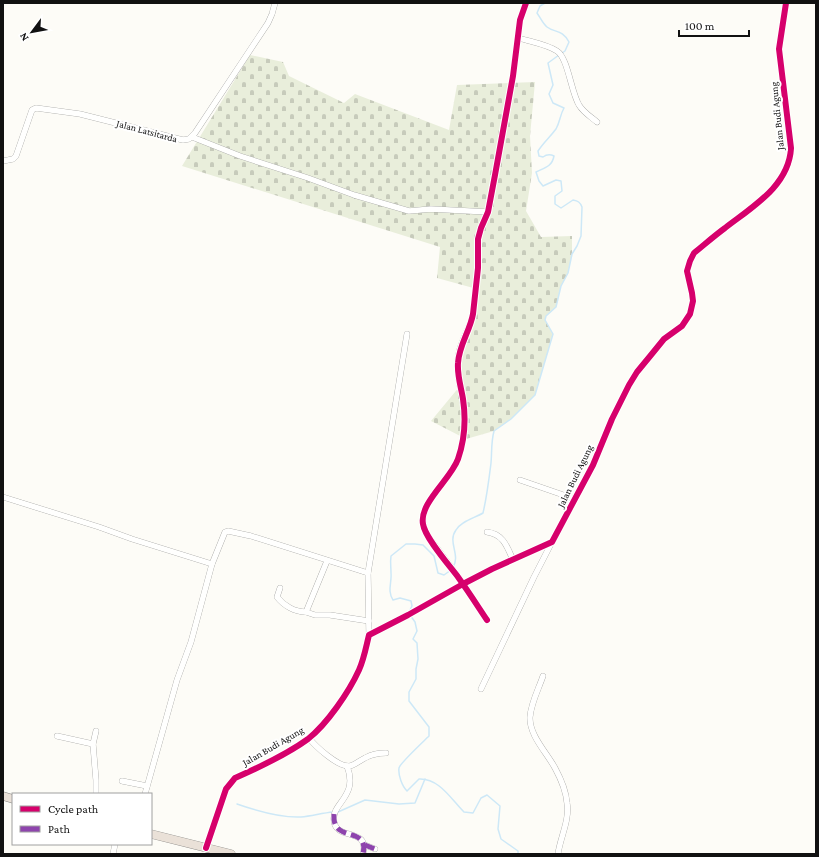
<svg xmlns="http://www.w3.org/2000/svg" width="819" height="857" viewBox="0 0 819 857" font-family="'Crimson Pro',serif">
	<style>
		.cemetery { fill: url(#cemetery-stones) }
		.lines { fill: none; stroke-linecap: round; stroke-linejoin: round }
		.stream { stroke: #cde8f7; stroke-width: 1.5 }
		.minor-casing { stroke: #979795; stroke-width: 6 }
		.highway-casing { stroke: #858482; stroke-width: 9 }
		.minor { stroke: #fffffe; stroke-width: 5.5 }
		.highway { stroke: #eae1d8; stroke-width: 8 }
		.quiet { stroke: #8e44ad; stroke-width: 5; stroke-dasharray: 10 5; stroke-linecap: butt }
		.cycleway-casing { stroke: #fff; stroke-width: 8 }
		.cycleway { stroke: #d6006c; stroke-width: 6 }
		.labels { text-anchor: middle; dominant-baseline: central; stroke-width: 4; stroke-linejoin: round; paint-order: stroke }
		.street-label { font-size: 10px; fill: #111; stroke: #fff }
	</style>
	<defs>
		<pattern id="cemetery-stones" width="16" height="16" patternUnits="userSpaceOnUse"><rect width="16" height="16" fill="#e9eedb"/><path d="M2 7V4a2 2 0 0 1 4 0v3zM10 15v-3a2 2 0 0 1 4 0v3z" fill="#c7cbbb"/></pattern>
	</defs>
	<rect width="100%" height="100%" fill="#fdfcf7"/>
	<polygon class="cemetery" points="250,55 283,62 289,76 344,103 355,94 449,130 457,85 535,82 530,136 532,173 526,211 541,237 572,236 572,254 568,273 561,286 556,307 546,316 545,320 553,334 535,395 511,419 494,431 466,439 431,421 460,386 456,356 471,329 477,289 437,278 440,247 182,166"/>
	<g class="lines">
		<g class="stream">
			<path d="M545 3 540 6 537 13C540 17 543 24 547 27 555 33 562 29 569 42L565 51 562 53"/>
			<path d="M453 567C461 555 447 542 456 530 461 521 475 518 483 513 487 496 489 479 491 463 492 452 491 442 494 431L511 419 535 395 553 334 545 320 546 316 556 307 561 286 568 273 572 254 577 246 581 236 582 207C580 202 578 201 573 200L561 208 555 204V196L562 191 561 181 556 180 543 186 539 181 536 172C544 168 552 167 554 156 550 154 547 154 543 157L539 156 538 151C543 143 550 137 556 129 560 122 560 115 564 108L553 103 549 94 553 85 548 63 559 55"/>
			<path d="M409 612 412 606 411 601 400 598 393 600C387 591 392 582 391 573 391 566 390 563 391 556L406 544H415L423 545 434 556 438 573 444 575 451 570"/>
			<path d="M410 615 415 622 417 631 413 639 417 643 418 659 416 669V679L409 692V701L429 727V736C424 741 400 763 399 768 398 775 402 786 407 791L419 779C439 778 451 799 464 812L473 813 481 798 487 795 500 806 498 829 501 839 518 851V854"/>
			<path d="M237 804C257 811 280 818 301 817 312 816 322 813 333 812"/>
			<polyline points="338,812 365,800 399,804 415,803 425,779"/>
		</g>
		<g class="minor-casing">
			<g id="minor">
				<path d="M519 38C531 42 546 44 557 51 568 58 571 92 579 105 583 112 591 117 597 122"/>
				<polyline points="192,137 240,156 308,178 354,195 409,211 431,209 488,212"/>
				<polyline points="3,161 13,159 16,156 32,110 36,108 80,114 183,140 189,139 195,133 268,23 272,14 275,3"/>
				<path d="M465 420C464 399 454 373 459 352 462 339 470 327 473 314L478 268V239L481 228 488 212 495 175 513 76 520 20 526 3"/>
				<path d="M465 424C464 437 462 451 456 463 446 486 410 509 428 536L460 579 487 620"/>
				<polyline points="520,480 575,499"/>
				<polyline points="3,497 99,527 132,539 212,564"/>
				<path d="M487 532C503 534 507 546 513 560"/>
				<polyline points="327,561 306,612 315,615 330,615 369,621"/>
				<path d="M280 588 277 597C284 606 295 612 306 612"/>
				<polyline points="369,635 368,573 407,334"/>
				<path d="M543 676C539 688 531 703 530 717 529 735 547 753 555 768 561 779 566 791 567 803 570 820 560 838 558 854"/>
				<polyline points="481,689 534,577 552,542"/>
				<polyline points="57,736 93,744"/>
				<path d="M309 738C315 746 338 767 349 766 354 766 360 760 365 758 372 754 379 753 386 753"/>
				<path d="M347 766C359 797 331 803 334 821 336 841 370 827 363 854"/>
				<polyline points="122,781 147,786"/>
				<polyline points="96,794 96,780 93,744 96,731"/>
				<polyline points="145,794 177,680 191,642 212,564 225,532 228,531 251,536 368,573"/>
				<polyline points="365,845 375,849"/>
				<path d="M206 848 226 789 235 778C260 767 286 755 308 739 327 724 349 692 359 670 364 659 366 647 369 635L408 615 463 584 492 569 552 542 593 465 612 419 629 385 637 372 651 355 664 339 682 326 690 314 693 301 692 293 687 271 690 261 694 253C704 245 714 236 725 228 752 207 789 186 791 148L779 49 786 3"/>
				<polyline points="113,854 115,844"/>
			</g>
		</g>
		<g class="highway-casing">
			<g id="highway">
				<polyline points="3,796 13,799"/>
				<polyline points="151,834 231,854"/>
			</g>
		</g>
		<use href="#minor" class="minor"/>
		<use href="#highway" class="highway"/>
		<g class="quiet">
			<path d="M334 814C331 844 370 825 363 854"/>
			<polyline points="365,845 375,849"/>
		</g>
		<g class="cycleway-casing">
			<g id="cycleway">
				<path d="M487 620C477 605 468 591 458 577 449 565 425 538 423 524 419 503 451 479 458 459 465 439 466 419 463 399 461 387 457 375 458 363 459 345 470 331 473 314L478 268V239L481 228 488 212 495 175 513 76 520 20 526 3"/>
				<path d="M206 848 226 789 235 778C260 767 286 755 308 739 327 724 349 692 359 670 364 659 366 647 369 635L408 615 463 584 492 569 552 542 593 465 612 419 629 385 637 372 651 355 664 339 682 326 690 314 693 301 692 293 687 271 690 261 694 253C704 245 714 236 725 228 752 207 789 186 791 148L779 49 786 3"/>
			</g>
		</g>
		<use href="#cycleway" class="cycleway"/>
	</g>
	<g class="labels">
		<g class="street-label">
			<text transform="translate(777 116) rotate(-96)">Jalan Budi Agung</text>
			<text transform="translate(147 131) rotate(15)">Jalan Latsitarda</text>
			<text transform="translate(575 476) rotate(-64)">Jalan Budi Agung</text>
			<text transform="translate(273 746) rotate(-30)">Jalan Budi Agung</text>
		</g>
	</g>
	<rect width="819" height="857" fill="none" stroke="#111111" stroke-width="8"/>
	<rect x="12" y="793" width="140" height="52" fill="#ffffff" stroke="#a0a0a0"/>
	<rect x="20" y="806" width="20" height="6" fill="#d6006c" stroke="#a0a0a0"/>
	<text x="48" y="813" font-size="12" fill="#111111">Cycle path</text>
	<rect x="20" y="826" width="20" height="6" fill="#8e44ad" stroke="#a0a0a0"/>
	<text x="48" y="833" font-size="12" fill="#111111">Path</text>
	<g transform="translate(32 32) rotate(238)" stroke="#ffffff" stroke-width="3" paint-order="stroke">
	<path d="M0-3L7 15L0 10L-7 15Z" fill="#111111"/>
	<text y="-6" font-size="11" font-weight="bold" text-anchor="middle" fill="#111111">N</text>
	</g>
	<path d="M679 30v6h70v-6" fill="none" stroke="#111111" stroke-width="2"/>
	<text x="685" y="30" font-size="12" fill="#111111" stroke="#ffffff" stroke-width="3" paint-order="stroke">100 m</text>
</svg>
